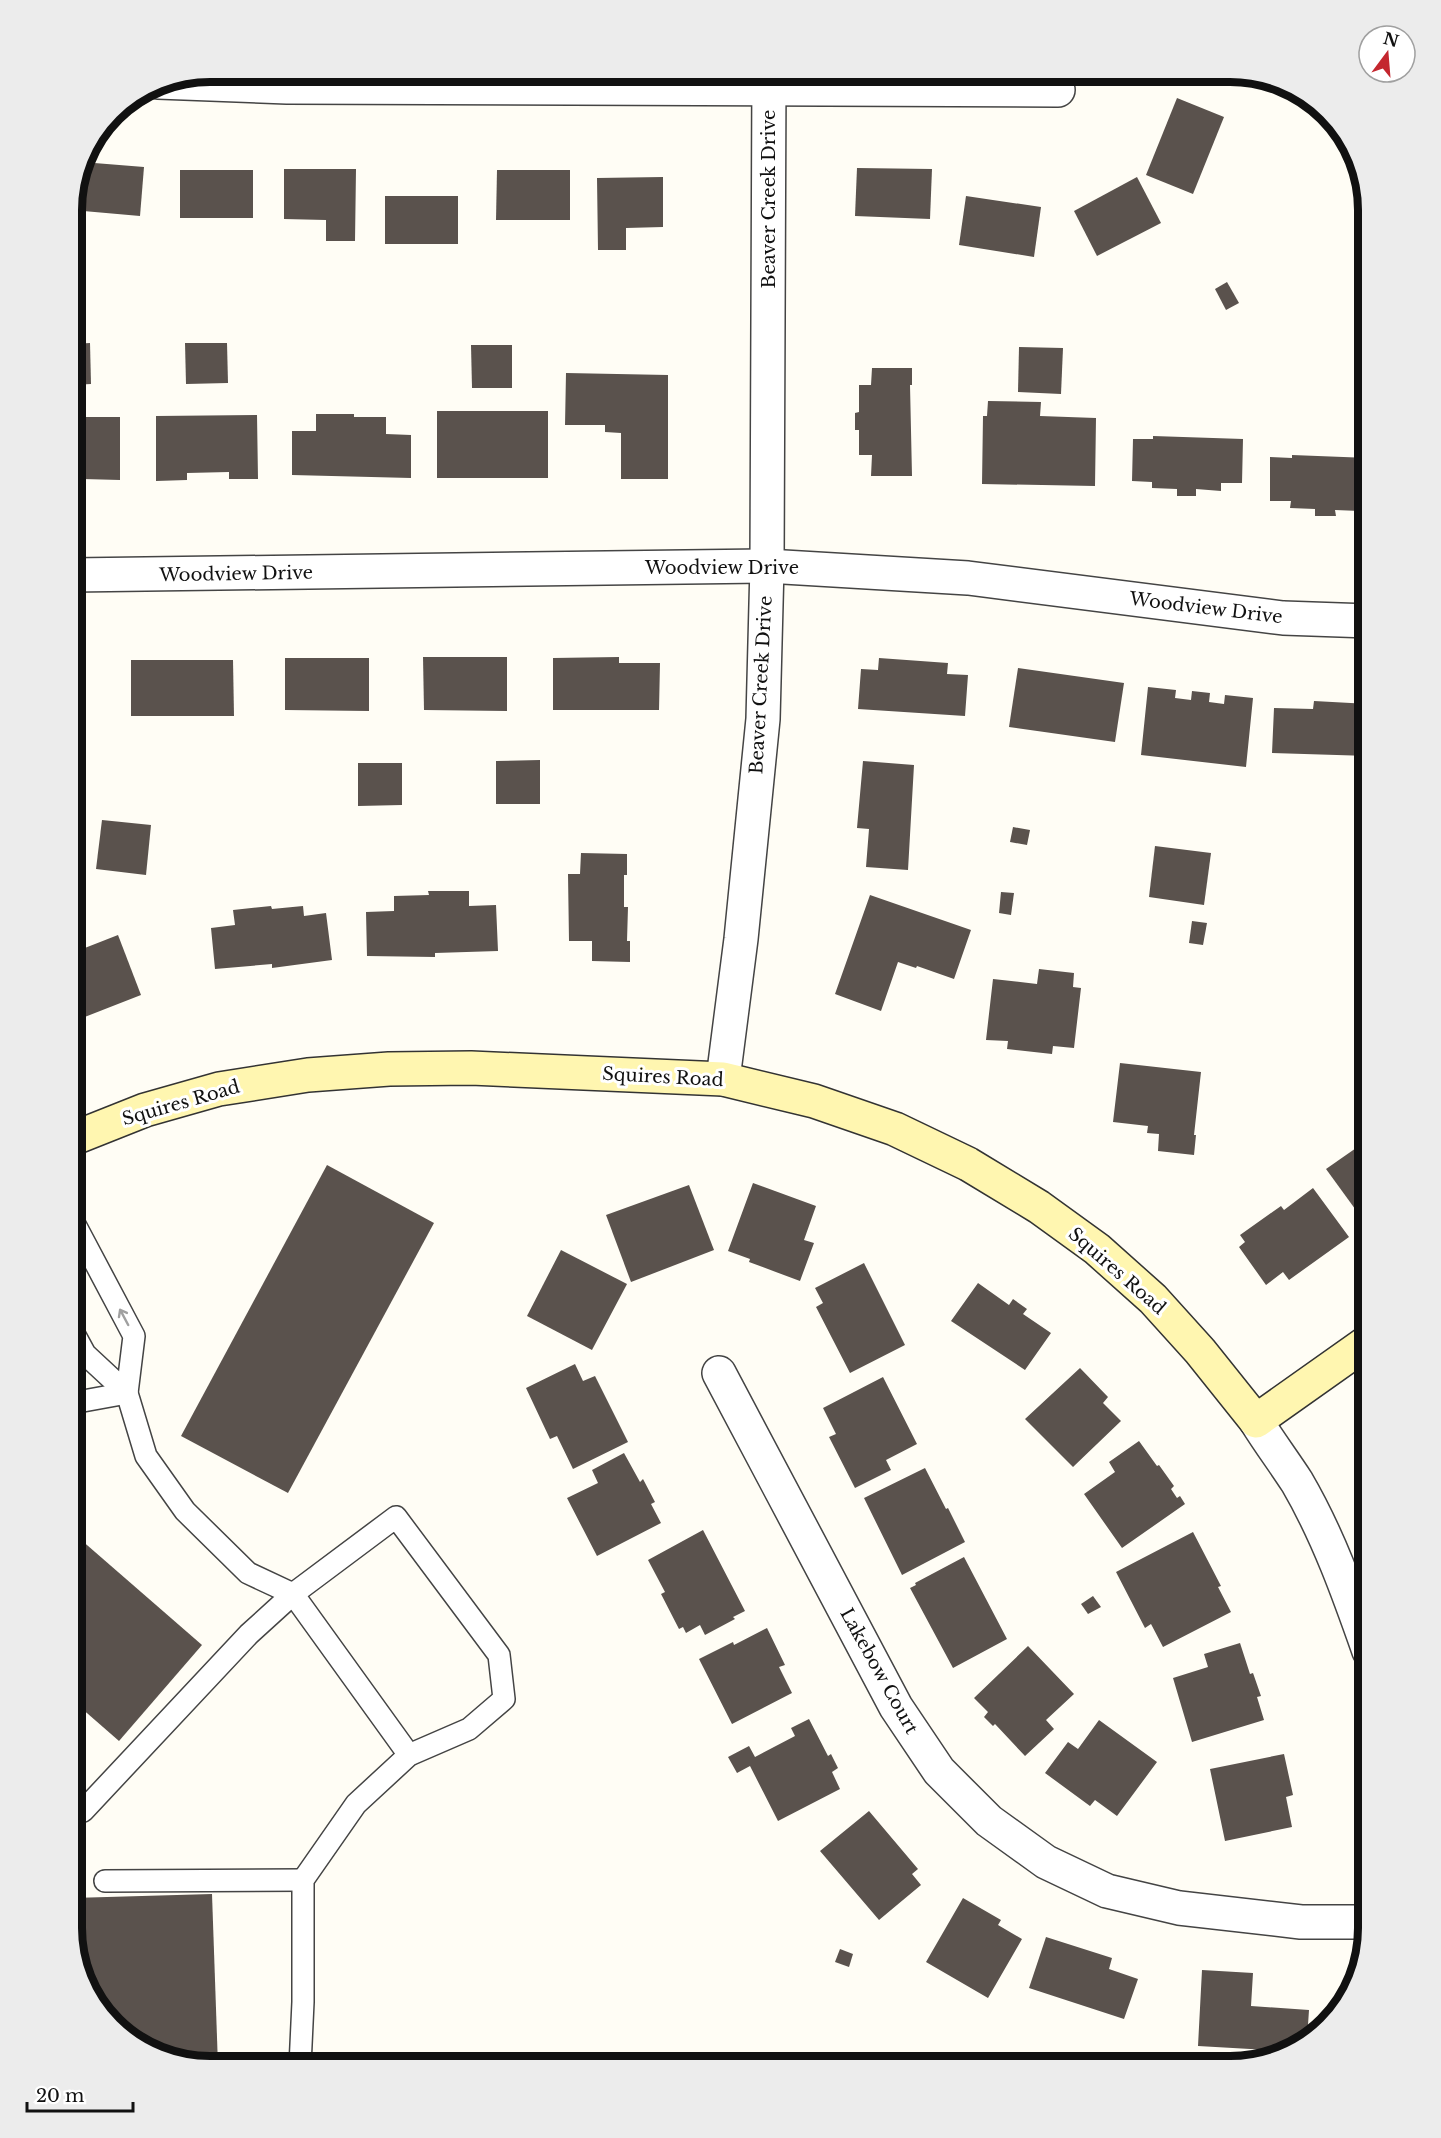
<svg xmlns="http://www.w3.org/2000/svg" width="1441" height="2138" viewBox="0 0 1441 2138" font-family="'Libre Baskerville',serif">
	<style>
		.building { fill: #5a524d }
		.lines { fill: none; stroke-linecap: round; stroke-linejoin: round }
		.lane-casing { stroke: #444; stroke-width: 24 }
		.street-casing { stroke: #444; stroke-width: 36 }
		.secondary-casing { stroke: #333; stroke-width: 36 }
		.lane { stroke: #fff; stroke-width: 21 }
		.street { stroke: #fff; stroke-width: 33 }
		.secondary { stroke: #fff6b0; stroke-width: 33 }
		.oneway { stroke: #a0a0a0 }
		.labels { text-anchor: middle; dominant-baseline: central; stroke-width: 6; stroke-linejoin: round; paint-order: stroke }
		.street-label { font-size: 18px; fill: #111; stroke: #fff }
		.rim { fill: none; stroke: #111; stroke-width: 8 }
	</style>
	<rect width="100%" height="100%" fill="#fffdf5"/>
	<g class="building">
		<polygon points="1177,98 1224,117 1193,194 1146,175"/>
		<polygon points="82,162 144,167 140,216 72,210 72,201"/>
		<polygon points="857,168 932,169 930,219 855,216"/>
		<polygon points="284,169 356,169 355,241 326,241 326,220 284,219"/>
		<rect x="180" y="170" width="73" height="48"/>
		<polygon points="497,170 570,170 570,220 496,220"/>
		<polygon points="663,177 663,227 626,228 626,250 598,250 597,178"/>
		<polygon points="1137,177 1161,223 1097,256 1074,211"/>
		<rect x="385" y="196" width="73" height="48"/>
		<polygon points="966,196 1041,207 1034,257 959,245"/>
		<polygon points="1227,282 1239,303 1226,310 1215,289"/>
		<polygon points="90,343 91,384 72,385 72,344"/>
		<polygon points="185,343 227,343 228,383 186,384"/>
		<polygon points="471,345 512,345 512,388 472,388"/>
		<polygon points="1019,347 1063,348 1061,394 1018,392"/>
		<polygon points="872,368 912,368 912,385 910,385 912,476 871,476 872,455 859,455 859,430 855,430 855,413 859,412 859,385 871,385"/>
		<polygon points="566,373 668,375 668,479 621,479 621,433 605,432 605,425 565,425"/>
		<polygon points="988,401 1041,402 1040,416 1096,418 1095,486 982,484 983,416 987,416"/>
		<rect x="437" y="411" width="111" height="67"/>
		<polygon points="316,414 354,414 354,417 386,417 386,434 411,435 411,478 292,475 292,431 316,431"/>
		<polygon points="257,415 258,479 229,479 229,472 187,473 187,480 156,481 156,416"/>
		<polygon points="72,417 120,417 120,480 83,479 83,475 72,475"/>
		<polygon points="1153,436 1243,439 1242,483 1221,483 1221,491 1196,489 1196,496 1177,496 1177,489 1152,488 1152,482 1132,481 1133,439 1153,439"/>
		<polygon points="1292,455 1369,458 1369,504 1360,503 1360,511 1335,510 1336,516 1315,516 1315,509 1290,508 1291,501 1270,501 1270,457 1292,458"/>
		<polygon points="423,657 507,657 507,711 424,710"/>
		<polygon points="619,657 619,663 660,663 659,710 553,710 553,658"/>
		<polygon points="285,658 369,658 369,711 285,710"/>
		<polygon points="879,658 948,663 947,674 968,675 965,716 858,709 861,669 878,670"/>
		<rect x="72" y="659" width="14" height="60"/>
		<polygon points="131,660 233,660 234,716 131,716"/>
		<polygon points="1018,668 1124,683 1115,742 1009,727"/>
		<polygon points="1148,687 1176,690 1175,698 1191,700 1192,691 1210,693 1209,702 1224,704 1225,695 1253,698 1246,767 1141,755"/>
		<polygon points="1314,701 1369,704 1369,756 1272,753 1274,708 1313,709"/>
		<polygon points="540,760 540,804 496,804 496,761"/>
		<polygon points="863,761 914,765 908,870 866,867 869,829 857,828"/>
		<polygon points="358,763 402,763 402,805 358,806"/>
		<polygon points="102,820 151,825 146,875 96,869"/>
		<polygon points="1013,827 1030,830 1027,845 1010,842"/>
		<polygon points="1155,846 1211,853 1204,905 1149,897"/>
		<polygon points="581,853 627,854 627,875 624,875 624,907 628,907 627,941 630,941 630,962 592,961 592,941 569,941 568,874 580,874"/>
		<polygon points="428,891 469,891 469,906 496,905 498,951 435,953 435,957 367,956 366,912 394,911 394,896 429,895"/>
		<polygon points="1001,892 1014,893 1011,915 999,913"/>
		<polygon points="870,895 971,930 954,979 917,966 916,968 898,962 881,1011 835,994"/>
		<polygon points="271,906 272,909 303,906 304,916 326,913 332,960 272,968 272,964 215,969 211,928 235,925 233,910"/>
		<polygon points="1192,921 1207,923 1203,945 1189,943"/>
		<polygon points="118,935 141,995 77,1020 72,1008 72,953"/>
		<polygon points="1039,969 1074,973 1073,987 1081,988 1074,1048 1053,1046 1052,1054 1007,1049 1008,1041 986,1040 993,979 1037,984"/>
		<polygon points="1120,1063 1201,1072 1194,1135 1196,1135 1194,1155 1158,1151 1159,1134 1147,1133 1148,1126 1113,1122"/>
		<polygon points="1369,1139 1369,1222 1366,1224 1326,1169"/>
		<polygon points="327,1165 434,1223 288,1493 181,1436"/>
		<polygon points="753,1183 816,1206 804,1240 814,1243 800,1281 749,1262 750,1259 728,1251"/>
		<polygon points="689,1185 714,1250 631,1282 606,1215"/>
		<polygon points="1313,1188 1349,1237 1289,1280 1283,1272 1266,1285 1239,1247 1245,1242 1240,1235 1281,1206 1284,1210"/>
		<polygon points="561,1250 627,1284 592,1350 527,1316"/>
		<polygon points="864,1263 905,1345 850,1373 816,1307 823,1303 815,1288"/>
		<polygon points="978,1283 1009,1305 1013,1299 1027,1309 1023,1314 1051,1333 1025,1370 951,1321"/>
		<polygon points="575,1364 583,1381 595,1376 628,1442 573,1469 557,1436 550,1439 526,1388"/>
		<polygon points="1080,1368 1108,1397 1103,1403 1121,1421 1073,1467 1025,1419"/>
		<polygon points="883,1377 917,1444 886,1460 891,1470 855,1488 829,1437 836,1434 823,1408"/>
		<polygon points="1139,1441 1157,1466 1159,1465 1174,1486 1171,1489 1177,1498 1180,1496 1185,1504 1122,1548 1084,1494 1115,1472 1109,1462"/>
		<polygon points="624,1453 640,1482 643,1479 655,1502 651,1504 661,1523 597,1556 567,1498 598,1483 592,1470"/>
		<polygon points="925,1468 946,1509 948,1508 965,1542 902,1575 864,1498"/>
		<polygon points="703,1530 745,1611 733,1617 735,1619 705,1635 700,1625 686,1633 683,1627 679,1629 661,1594 665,1592 648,1560"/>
		<polygon points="72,1532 202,1645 119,1741 72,1700"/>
		<polygon points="1193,1532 1221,1586 1218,1587 1231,1612 1163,1647 1151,1624 1145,1628 1116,1572"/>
		<polygon points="964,1557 1007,1639 953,1668 910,1588 916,1585 915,1583"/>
		<polygon points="1093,1596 1101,1607 1088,1614 1081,1604"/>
		<polygon points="767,1628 785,1665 779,1667 792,1693 732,1724 699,1659 733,1642 734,1645"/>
		<polygon points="1240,1643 1250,1674 1253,1673 1261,1696 1257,1697 1264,1720 1192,1742 1173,1678 1208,1667 1204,1654"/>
		<polygon points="1028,1646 1074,1694 1046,1720 1054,1729 1025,1756 995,1724 993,1726 984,1717 988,1712 974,1698"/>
		<polygon points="809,1719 828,1756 831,1754 838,1768 832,1772 840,1789 778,1821 750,1766 737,1773 728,1757 749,1746 755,1757 795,1736 791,1728"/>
		<polygon points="1099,1720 1157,1762 1117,1816 1095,1800 1090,1806 1045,1773 1068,1742 1078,1749"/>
		<polygon points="1284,1754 1293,1795 1286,1797 1292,1827 1225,1841 1210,1769"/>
		<polygon points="869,1811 918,1869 912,1874 921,1885 879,1920 820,1851"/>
		<polygon points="212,1894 218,2066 201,2066 134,2043 90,1997 72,1929 72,1898"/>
		<polygon points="963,1898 1001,1920 998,1925 1022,1939 988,1998 926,1962"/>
		<polygon points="1046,1937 1112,1958 1109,1969 1138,1979 1124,2019 1029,1988"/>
		<polygon points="840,1949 853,1954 849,1967 835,1962"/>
		<polygon points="1202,1970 1253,1973 1251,2006 1309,2010 1307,2040 1300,2048 1287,2051 1198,2046"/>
	</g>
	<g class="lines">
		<g class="lane-casing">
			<g id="lane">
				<polyline points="72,1219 134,1336 127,1393 146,1456 185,1511 248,1573 293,1594 396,1517 499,1655 504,1699 469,1729 409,1755 356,1804 303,1880 303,2002 300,2066"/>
				<polyline points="72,1330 85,1354 127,1393"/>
				<polyline points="72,1403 127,1393"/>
				<polyline points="83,1811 249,1634 293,1594 409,1755"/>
				<polyline points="105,1881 303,1880"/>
			</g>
		</g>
		<g class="street-casing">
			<g id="street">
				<polyline points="158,82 287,87 1058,90"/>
				<polyline points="72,575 767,566 968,578 1283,618 1369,621"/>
				<polyline points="723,1079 741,939 763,719 767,566 769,72"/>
				<polyline points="719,1373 896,1707 939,1771 989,1821 1046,1862 1107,1891 1179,1908 1301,1922 1369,1922"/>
				<path d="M1256 1421C1269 1442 1284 1462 1297 1482 1328 1535 1349 1594 1369 1651"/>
			</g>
		</g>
		<g class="secondary-casing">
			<polyline id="secondary" points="72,1139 145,1110 219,1089 308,1075 389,1069 471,1068 723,1079 814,1101 895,1129 968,1164 1039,1207 1097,1249 1153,1299 1200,1351 1256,1421 1369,1341"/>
		</g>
		<use href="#lane" class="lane"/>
		<use href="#street" class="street"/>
		<use href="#secondary" class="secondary"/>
	</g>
	<defs><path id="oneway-shaft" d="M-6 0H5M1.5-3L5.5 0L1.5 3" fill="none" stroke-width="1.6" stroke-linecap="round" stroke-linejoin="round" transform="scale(1.5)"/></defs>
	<use class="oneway" href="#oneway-shaft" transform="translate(124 1317) rotate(-118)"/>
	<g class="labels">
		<g class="street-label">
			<text transform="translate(769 199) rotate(-90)">Beaver Creek Drive</text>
			<text x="722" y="568">Woodview Drive</text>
			<text transform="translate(236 574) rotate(-1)">Woodview Drive</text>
			<text transform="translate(1206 608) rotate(7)">Woodview Drive</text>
			<text transform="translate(761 685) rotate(-87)">Beaver Creek Drive</text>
			<text transform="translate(663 1077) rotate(3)">Squires Road</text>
			<text transform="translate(181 1103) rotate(-16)">Squires Road</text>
			<text transform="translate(1117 1271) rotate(41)">Squires Road</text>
			<text transform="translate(879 1671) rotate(61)">Lakebow Court</text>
		</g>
	</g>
	<path d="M0 0H1441V2138H0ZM210 82H1230A128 128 0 0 1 1358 210V1928A128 128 0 0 1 1230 2056H210A128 128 0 0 1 82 1928V210A128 128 0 0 1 210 82Z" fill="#ececec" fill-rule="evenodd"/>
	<path class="rim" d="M210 82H1230A128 128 0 0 1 1358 210V1928A128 128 0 0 1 1230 2056H210A128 128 0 0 1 82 1928V210A128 128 0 0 1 210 82Z"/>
	<g transform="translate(1387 54) rotate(16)"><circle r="28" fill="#ffffff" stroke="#a0a0a0" stroke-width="1.5"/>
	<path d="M0-4.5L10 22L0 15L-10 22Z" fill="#c4262e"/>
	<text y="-9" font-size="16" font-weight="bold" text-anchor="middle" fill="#111111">N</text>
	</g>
	<path d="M27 2102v9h106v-9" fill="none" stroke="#111111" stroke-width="3"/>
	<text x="36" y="2102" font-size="18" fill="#111111" stroke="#ffffff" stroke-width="4.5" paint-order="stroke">20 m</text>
</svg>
